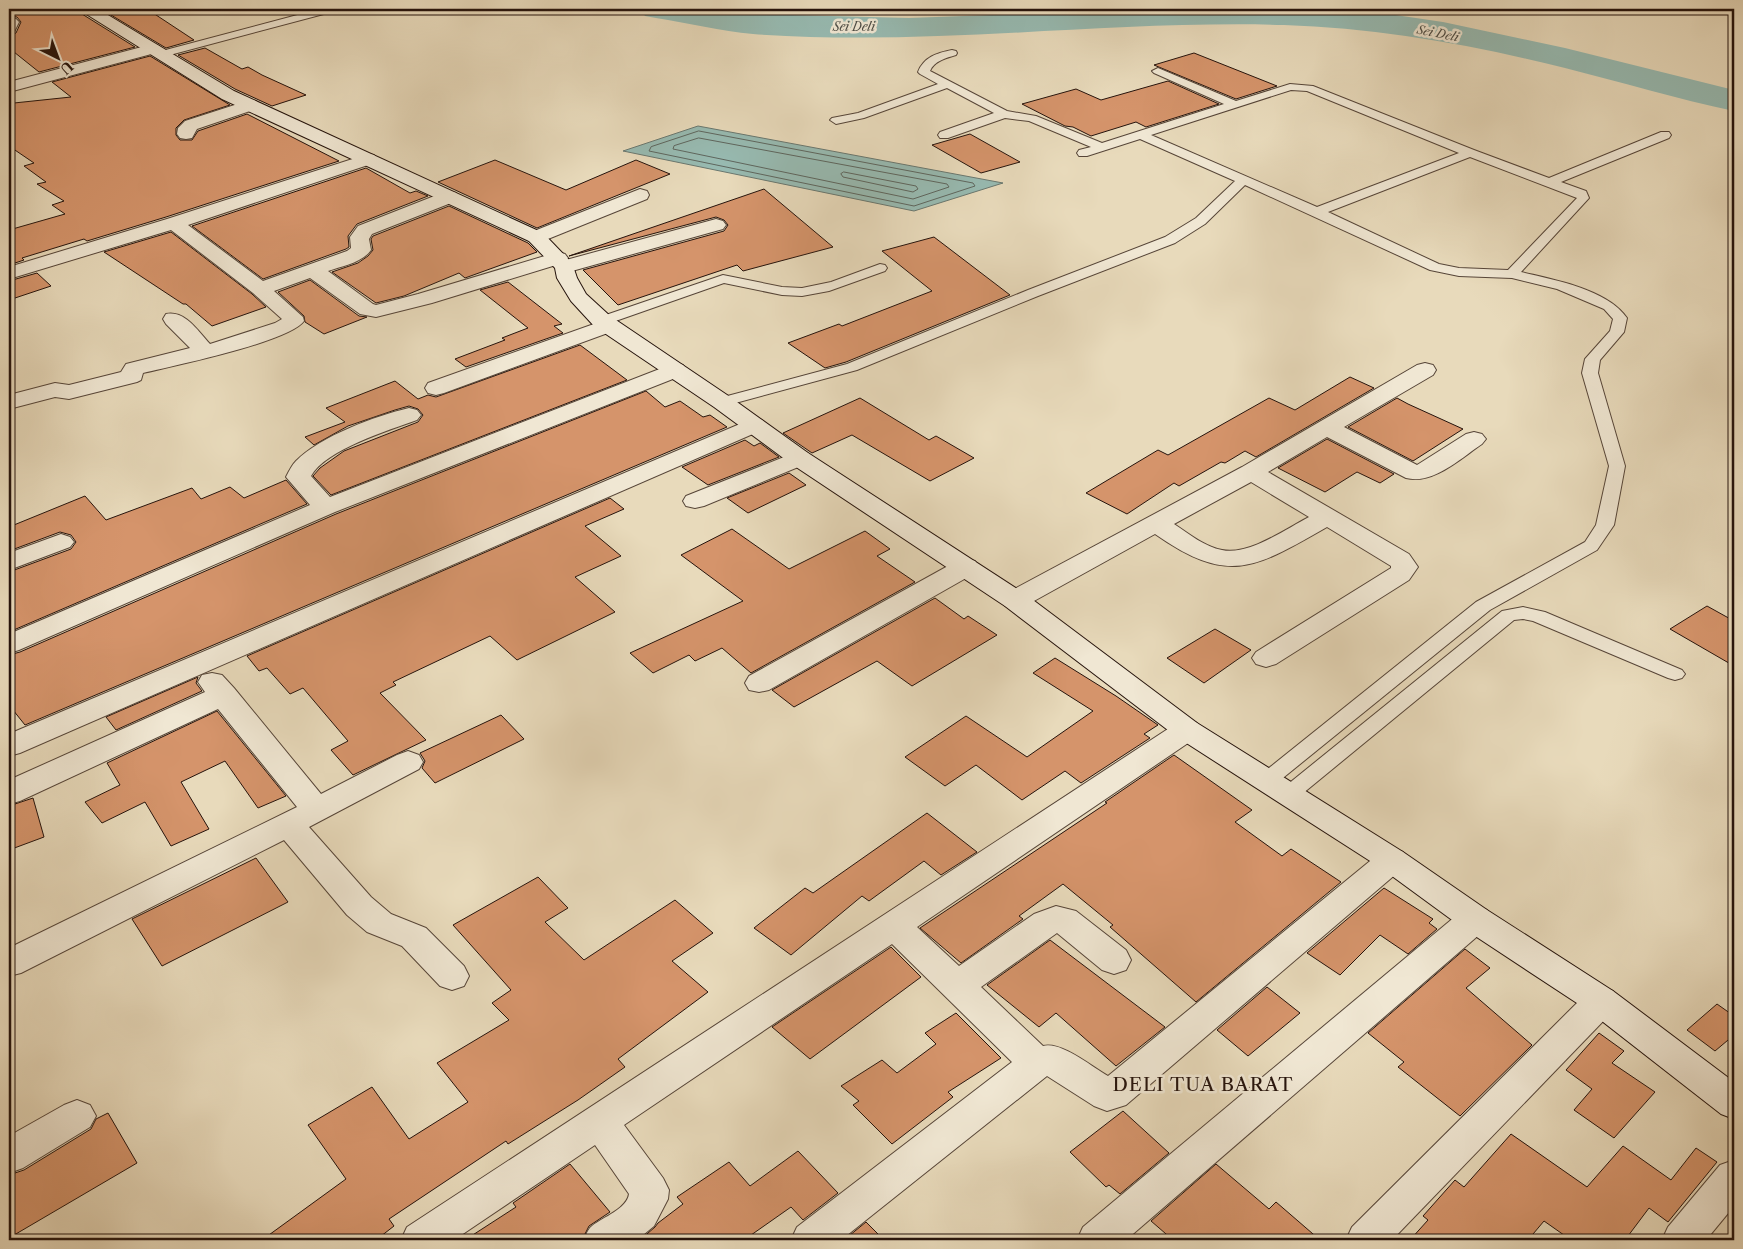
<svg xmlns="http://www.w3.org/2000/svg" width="1743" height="1249" viewBox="0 0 1743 1249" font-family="'Libre Caslon Text',serif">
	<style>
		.water { fill: #97bab1; stroke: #69776f }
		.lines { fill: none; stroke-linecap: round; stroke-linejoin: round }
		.shore { stroke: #5e665e; stroke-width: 1 }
		.river { fill: #97bab1; fill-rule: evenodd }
		.building { fill: #d5946b; stroke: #25130c }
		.service-casing { stroke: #564538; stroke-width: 2 }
		.minor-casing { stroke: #564538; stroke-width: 2 }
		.secondary-casing { stroke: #25130c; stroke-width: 2 }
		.service { fill: #f0e7d3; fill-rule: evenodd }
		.minor { fill: #f0e7d3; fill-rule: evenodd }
		.secondary { fill: #f0e7d3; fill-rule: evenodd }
		.labels { text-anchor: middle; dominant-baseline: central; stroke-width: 5; stroke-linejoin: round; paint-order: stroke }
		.far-water-label { font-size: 12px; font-style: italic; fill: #4d4d46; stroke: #f0e7d3 }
		.near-quarter-label { font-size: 19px; letter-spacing: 1px; fill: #25130c; stroke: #f0e7d3 }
	</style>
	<rect width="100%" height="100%" fill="#e8dabb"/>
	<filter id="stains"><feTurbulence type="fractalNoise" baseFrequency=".004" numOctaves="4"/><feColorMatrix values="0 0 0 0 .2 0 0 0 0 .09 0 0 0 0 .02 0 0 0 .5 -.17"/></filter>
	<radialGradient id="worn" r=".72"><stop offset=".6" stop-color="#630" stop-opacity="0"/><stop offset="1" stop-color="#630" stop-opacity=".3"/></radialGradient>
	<polygon class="water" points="698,126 1003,183 914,211 623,151"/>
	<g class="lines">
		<g class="shore">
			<polygon points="699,131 973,183 975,186 914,206 649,151 651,147"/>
			<polygon points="699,138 947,184 949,187 913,199 673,149 674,146"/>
			<polygon points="844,172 916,186 918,189 913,192 843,177 841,174"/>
		</g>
		<path class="river" d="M640 9H715L752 14 909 18 1153 9H1316L1382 13 1443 22 1565 48 1734 90V111C1677 99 1621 82 1565 68 1473 45 1379 28 1284 25 1107 20 930 47 753 34 721 31 688 23 656 18L645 16Z"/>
	</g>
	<g class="building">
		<polygon points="9,9 79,9 82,14 135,47 39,72 9,48 9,36 16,33 21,22 17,17 9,16"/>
		<polygon points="101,9 147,9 194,40 166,48"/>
		<polygon points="205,48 242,69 248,67 262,75 306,95 272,106 235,89 178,55"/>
		<polygon points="1194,53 1277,86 1236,99 1154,65"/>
		<polygon points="150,56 230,105 184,120 176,128 176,135 180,140 192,140 198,131 247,114 339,161 166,217 87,241 84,239 22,258 24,260 9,265 9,230 65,214 52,205 64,201 37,184 46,182 24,166 34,163 9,146 9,126 14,103 71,97 52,82"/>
		<polygon points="1168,81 1219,104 1146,127 1136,122 1091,136 1073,127 1065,126 1022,104 1076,89 1101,100"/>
		<polygon points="970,134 1020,162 981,173 932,145"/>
		<polygon points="495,160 566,190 636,160 670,174 537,228 438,182"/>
		<polygon points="366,168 410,193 416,191 428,196 357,224 348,236 349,247 346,249 263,279 192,226"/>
		<polygon points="764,189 833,247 743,271 737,265 618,305 583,270 724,231 728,225 724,220 716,217 569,256"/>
		<polygon points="449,206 528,243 537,252 465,278 459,273 404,296 376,303 332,272 358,263 368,256 373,250 371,239 373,236"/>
		<polygon points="171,232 252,294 266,307 212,326 186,304 183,304 104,252"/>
		<polygon points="934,237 1010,295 846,362 825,368 788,343 839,324 842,326 932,291 882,251"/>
		<polygon points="37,273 51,286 9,300 9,281"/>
		<polygon points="310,280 359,316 367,317 324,334 305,322 304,316 278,292"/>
		<polygon points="508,282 562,324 554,326 563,333 466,367 455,359 505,340 502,338 528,328 480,290"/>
		<polygon points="580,345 627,380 331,495 313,476 320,468 344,451 418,422 423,415 418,409 409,406 395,410 348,426 314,445 305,437 345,422 326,408 395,381 418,399 428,395 436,397"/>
		<polygon points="1350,377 1374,388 1256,457 1245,451 1225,463 1221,462 1179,486 1174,483 1127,514 1086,493 1158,450 1168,455 1269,398 1295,410"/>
		<polygon points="646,391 665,407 680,401 703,417 710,415 727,427 25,725 9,705 9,655 20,652 336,514"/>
		<polygon points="860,398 929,440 936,436 974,458 930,481 852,435 812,453 783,433"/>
		<polygon points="1397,398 1408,404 1463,429 1413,461 1348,427"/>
		<polygon points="1327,439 1394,474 1380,483 1357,472 1325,492 1278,468"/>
		<polygon points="745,440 754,446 760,443 779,457 708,485 682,467"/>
		<polygon points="789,473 806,485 748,513 727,498"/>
		<polygon points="286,480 307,504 9,632 9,572 71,549 76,542 71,535 60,532 9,551 9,527 85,496 106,520 192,488 201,499 230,487 244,498"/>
		<polygon points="610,498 624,509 585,526 621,556 575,577 615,612 517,660 490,636 393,682 396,685 380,693 426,740 353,775 331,750 348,741 303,688 290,694 267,668 259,671 247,656"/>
		<polygon points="732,529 789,569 865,531 890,549 877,556 915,582 751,673 722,648 695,661 689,655 653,673 630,653 743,601 681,555"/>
		<polygon points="935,598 964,619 968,616 997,635 912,686 877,661 794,707 772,690"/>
		<polygon points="1707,606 1734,621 1734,666 1670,629"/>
		<polygon points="1215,629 1251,650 1204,683 1167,658"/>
		<polygon points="1055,658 1116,696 1158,725 1144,734 1150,738 1081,783 1065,771 1022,800 976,765 945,786 905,757 966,716 1027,757 1093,711 1033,673"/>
		<polygon points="198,677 196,683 202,691 116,730 106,717"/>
		<polygon points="217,711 286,796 258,808 225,761 181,782 209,829 171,846 145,802 102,823 85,802 120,785 107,763"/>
		<polygon points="501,715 524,739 435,783 422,768 425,761 420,753"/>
		<polygon points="1174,755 1252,810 1235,822 1282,856 1291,849 1341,882 1196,1002 1110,927 1113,925 1063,884 1019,916 1023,919 961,963 920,928 1107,803 1105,802"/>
		<polygon points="33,798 44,837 9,850 9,806"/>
		<polygon points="927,813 977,852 941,875 924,861 869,901 862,896 791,955 754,928 805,888 813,893"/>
		<polygon points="256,858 288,902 162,966 132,919"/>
		<polygon points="538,877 568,908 545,922 584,960 675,900 713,933 672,961 708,992 618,1059 625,1067 578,1100 508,1144 506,1141 389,1219 394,1226 376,1240 262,1240 346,1179 308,1125 372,1087 409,1139 468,1102 437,1063 509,1020 492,1003 511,990 453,925"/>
		<polygon points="1384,888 1433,919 1429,923 1437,929 1408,954 1380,935 1340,975 1307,953"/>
		<polygon points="1050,940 1165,1027 1116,1066 1056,1013 1039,1027 987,985"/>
		<polygon points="891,947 921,977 810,1059 772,1027"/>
		<polygon points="1465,949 1490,968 1466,988 1532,1045 1460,1116 1398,1067 1404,1062 1368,1033"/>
		<polygon points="1267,987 1300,1013 1248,1056 1217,1030"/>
		<polygon points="1717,1004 1734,1016 1734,1035 1715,1051 1687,1030"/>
		<polygon points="956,1013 1001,1058 948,1092 953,1097 892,1144 853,1105 859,1101 841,1086 882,1060 897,1073 936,1044 925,1033"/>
		<polygon points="1599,1033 1624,1051 1612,1063 1655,1092 1614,1138 1574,1110 1592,1089 1566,1070"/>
		<polygon points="1123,1111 1169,1153 1120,1194 1109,1185 1106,1187 1070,1152"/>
		<polygon points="108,1113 137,1163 9,1238 9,1175 24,1170 91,1129 96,1119"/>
		<polygon points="1511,1134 1587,1187 1623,1146 1671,1180 1696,1148 1717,1162 1668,1222 1649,1208 1625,1240 1571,1240 1544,1221 1528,1240 1410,1240 1428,1220 1423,1216 1455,1180 1464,1187"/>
		<polygon points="798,1151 838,1193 803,1220 791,1207 744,1240 640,1240 655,1227 658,1223 683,1204 677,1197 729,1162 750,1186"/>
		<polygon points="570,1164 610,1212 589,1226 582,1240 465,1240 516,1207 513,1203"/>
		<polygon points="1216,1164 1269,1209 1276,1202 1320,1240 1173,1240 1151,1221"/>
		<polygon points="866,1222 884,1240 844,1240"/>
	</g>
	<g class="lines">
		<g class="service-casing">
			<g id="service">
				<polygon points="320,9 336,9 335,11 166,56 158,56 157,54 158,52"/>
				<path d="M952 50 956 51 957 53 956 55C946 58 934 61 930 71L1007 111 1036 116 1102 143 1224 104 1154 73 1152 71 1158 68 1236 101 1290 84 1313 86 1474 150 1549 178 1661 132H1669L1671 135 1669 138 1561 182 1586 191 1589 198 1521 272C1554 280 1607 289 1627 318L1624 332 1600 360 1598 373 1625 466 1614 525 1597 550 1490 610 1273 786 1266 788 1259 786 1256 781 1259 776 1476 602 1585 542 1596 525 1609 466 1582 373 1585 359 1610 331 1613 319 1604 309 1557 289 1512 278 1459 276 1430 270 1245 185 1205 224 1175 243 1038 296 857 370 728 405H716L714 402 716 399 847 364 1028 290 1165 237 1196 218 1235 181 1140 139 1087 156H1079L1077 153 1079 150 1091 147 1029 121 1005 118 948 138H940L938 135 940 132 994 113 947 88 864 118 836 124 830 120 832 118 858 113 938 84 920 74 918 72C924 57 937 53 952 50ZM1291 90 1307 91 1459 153 1317 207 1151 135ZM1470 157 1577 198 1508 270 1459 268 1439 264 1328 212Z"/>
				<polygon points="880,264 885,265 887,268 885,271 829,291 802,296 782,295 724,283 607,324 597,324 595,321 597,318 723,275 782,287 802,288 831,282"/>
				<polygon points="1523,607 1545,612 1682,670 1685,674 1682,678 1675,680 1668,678 1533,621 1523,619 1514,620 1296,799 1289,801 1282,799 1278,794 1282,789 1502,611"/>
			</g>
		</g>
		<g class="minor-casing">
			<g id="minor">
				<polygon points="11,17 16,19 19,22 14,32 9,34 9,18"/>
				<polygon points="153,44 159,46 161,49 159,52 9,92 9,82"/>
				<polygon points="250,100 256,101 258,105 256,109 197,129 192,138 186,139 180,138 177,134 178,128 185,121"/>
				<path d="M368 154 374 155 377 159 374 163 188 225 263 281 347 251 351 248 350 237 358 226 442 193 449 191 456 193 458 197 456 201 372 234 369 239 371 250C362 263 342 266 328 271L373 304 376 305 418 294 558 252 565 254 568 258 566 260 716 219 723 221 726 225 723 229 572 271 565 273 558 271 555 267 556 265 432 303 376 317 360 314 310 278 274 291 303 317 304 321C289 342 173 366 143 373L141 380 137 382 69 399 55 397 9 409V395L55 383 69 385 121 372 126 364 190 348 166 324 163 319 166 314C185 310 198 331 210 344L275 323 282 319 253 293 171 230 9 279V267L167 219Z"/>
				<polygon points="640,189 647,191 649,195 647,199 543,241 536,243 529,241 526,237 529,233"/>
				<polygon points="608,319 616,320 619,325 616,330 444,393 436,395 428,393 425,388 428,383"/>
				<path d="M675 363 683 365 686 370 683 375 335 512 19 650 9 653V634L310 505 286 477C289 471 292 465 296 461 321 436 375 416 409 408L417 410 421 415 417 420C389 430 325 450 311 476L330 497Z"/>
				<path d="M1425 363 1433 365 1436 370 1433 375 1344 427 1417 465 1466 434 1474 432 1482 434 1486 439 1482 444C1461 458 1433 485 1406 478L1327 437 1268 472 1409 554 1418 567 1409 580 1276 664 1266 667 1256 664 1252 658 1256 652 1391 568V566L1327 527C1255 568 1229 586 1155 534L1025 606 1015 608 1005 606 1002 600 1005 594 1242 467 1417 365ZM1251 482 1309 517C1286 529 1248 556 1222 550 1205 547 1189 534 1174 524Z"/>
				<polygon points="754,418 762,420 766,425 762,430 20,753 9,756 9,734"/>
				<polygon points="799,451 808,453 811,458 808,463 704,506 695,508 686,506 683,501 686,496"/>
				<polygon points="61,534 70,537 74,542 70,547 9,570 9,553"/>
				<polygon points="966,559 975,561 979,567 975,573 769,690 759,692 749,690 745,683 749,676 957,561"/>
				<polygon points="212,673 222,675 234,688 321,794 397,755 408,751 419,755 423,762 419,769 309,827 371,897 391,914 426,928 464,966 469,976 464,986 452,990 440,986 402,946 367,932 347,915 284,840 21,973 9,976 9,948 297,807 218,709 20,801 9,804 9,780 205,692 198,682 202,675"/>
				<path d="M1187 720 1197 723 1202 730 1197 737 917 927 959 966 1034 914 1056 906 1076 911 1126 950 1131 960 1126 970 1114 974 1102 970 1057 933 981 987 1043 1046C1061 1041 1092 1067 1108 1076L1381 852 1392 848 1403 852 1408 860 1403 868 1126 1105 1107 1111 1094 1106 1047 1076 841 1240H791L797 1227 1012 1062 892 944 624 1125 663 1178 669 1190 668 1199 654 1226 637 1240H584C586 1235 588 1229 592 1226 603 1217 627 1209 629 1194L595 1145 454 1240H401L407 1227 1177 723Z"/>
				<polygon points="1475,906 1487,910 1492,919 1487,928 1126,1240 1077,1240 1083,1227 1463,910"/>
				<polygon points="1601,987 1613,991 1619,1001 1613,1011 1392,1240 1346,1240 1352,1227 1589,991"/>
				<polygon points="77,1100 90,1105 96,1116 90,1127 23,1168 9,1173 9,1136 64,1105"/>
				<polygon points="1734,1160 1734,1206 1706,1240 1662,1240 1668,1227 1720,1165"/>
			</g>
		</g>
		<g class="secondary-casing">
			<polygon id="secondary" points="81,9 98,9 234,91 543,233 572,263 577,278 586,294 610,316 730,397 808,453 1025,594 1197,723 1403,852 1487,910 1613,991 1734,1082 1734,1119 1721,1114 1589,1011 1463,928 1381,868 1177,737 1005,606 790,463 714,407 594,326 571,301 557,278 555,268 529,241 222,99 83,12"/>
		</g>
		<use href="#service" class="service"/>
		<use href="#minor" class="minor"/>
		<use href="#secondary" class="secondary"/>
	</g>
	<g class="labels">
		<g class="far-water-label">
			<text x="854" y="26">Sei Deli</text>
			<text transform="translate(1438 33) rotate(11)">Sei Deli</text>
		</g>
		<g class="near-quarter-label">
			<text x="1203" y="1084">DELI TUA BARAT</text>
		</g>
	</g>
	<rect width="1743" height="1249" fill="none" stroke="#e8dabb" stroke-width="30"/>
	<rect x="10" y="10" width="1723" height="1229" fill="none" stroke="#25130c" stroke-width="2.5"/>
	<rect x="15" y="15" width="1713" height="1219" fill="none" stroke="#25130c"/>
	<g transform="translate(58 58) rotate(138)" stroke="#f0e7d3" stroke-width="4" paint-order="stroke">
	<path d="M0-4L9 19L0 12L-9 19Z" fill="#25130c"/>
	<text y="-8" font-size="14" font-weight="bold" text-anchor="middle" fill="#25130c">U</text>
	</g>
	<rect width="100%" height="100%" filter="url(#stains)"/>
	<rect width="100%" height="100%" fill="url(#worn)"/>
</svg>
